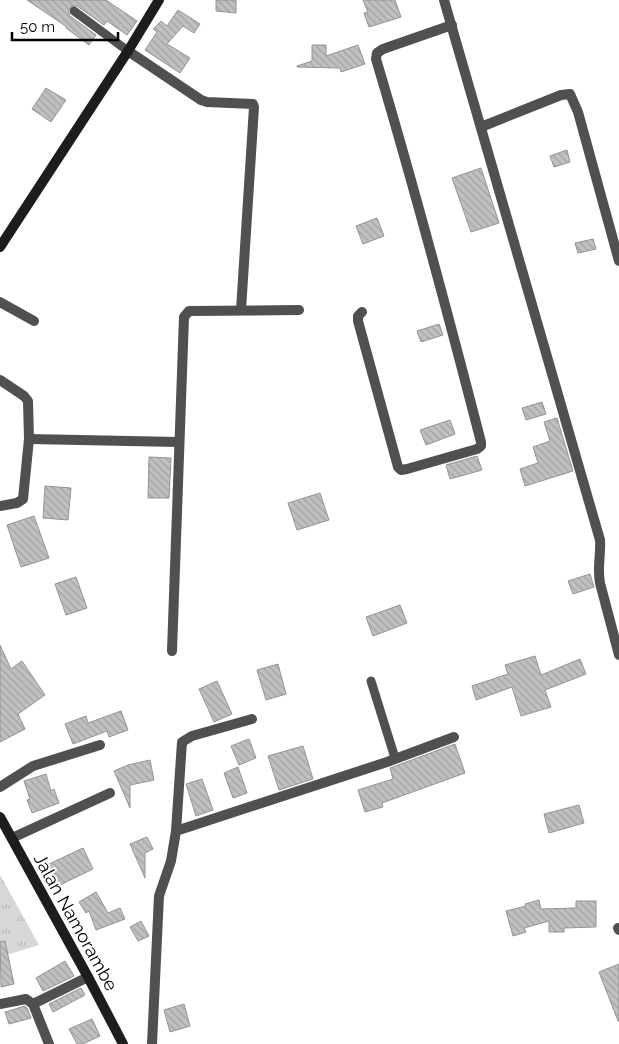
<svg xmlns="http://www.w3.org/2000/svg" width="619" height="1044" viewBox="0 0 619 1044" font-family="Raleway,sans-serif">
	<style>
		.grass { fill: url(#grass-tufts) }
		.building { fill: url(#building-back-hatch); stroke: #949494 }
		.lines { fill: none; stroke-linecap: round; stroke-linejoin: round }
		.lane { stroke: #505050; stroke-width: 9 }
		.street { stroke: #505050; stroke-width: 10 }
		.secondary { stroke: #1d1d1d; stroke-width: 10 }
		.labels { text-anchor: middle; dominant-baseline: central; stroke-width: 4; stroke-linejoin: round; paint-order: stroke }
		.street-label { font-size: 18px; fill: #000; stroke: #fff }
	</style>
	<defs>
		<pattern id="grass-tufts" width="24" height="20" patternUnits="userSpaceOnUse" patternTransform="scale(1.25)"><rect width="24" height="20" fill="#d7d7d7"/><path d="M3 7l-1-3M5 7V3M7 7l1-3M15 17l-1-3M17 17v-4M19 17l1-3" fill="none" stroke="#b7b7b7"/></pattern>
		<pattern id="building-back-hatch" width="6" height="6" patternUnits="userSpaceOnUse" patternTransform="scale(1.25)"><rect width="6" height="6" fill="#c0c0c0"/><path d="M-1 5l2 2M0 0l6 6M5-1l2 2" fill="none" stroke="#a3a3a3"/></pattern>
	</defs>
	<rect width="100%" height="100%" fill="#fff"/>
	<polygon class="grass" points="0,875 39,945 0,957"/>
	<g class="building">
		<polygon points="27,0 106,0 137,21 127,35 107,21 104,25 77,6 71,6 68,11 70,16 96,35 89,45 66,28 67,27"/>
		<polygon points="216,0 236,0 236,13 216,11"/>
		<polygon points="363,0 395,0 401,17 369,27 364,13 368,12"/>
		<polygon points="178,10 200,24 194,33 183,26 167,44 190,58 180,73 145,50 157,32 153,29 161,21 167,26"/>
		<polygon points="312,45 326,45 326,56 358,45 365,64 341,72 340,68 297,67 297,66 312,61"/>
		<polygon points="46,88 66,100 51,122 32,109"/>
		<polygon points="567,150 570,162 554,167 550,156"/>
		<polygon points="481,168 499,223 471,232 452,178"/>
		<polygon points="377,218 384,236 363,244 356,226"/>
		<polygon points="593,239 596,249 578,253 575,243"/>
		<polygon points="439,324 443,335 421,342 417,331"/>
		<polygon points="542,402 546,414 526,420 522,408"/>
		<polygon points="557,418 573,471 525,486 520,469 538,463 533,447 550,441 544,422"/>
		<polygon points="450,420 455,434 426,445 420,430"/>
		<polygon points="477,456 482,470 450,479 446,465"/>
		<polygon points="149,457 171,458 169,498 148,498"/>
		<polygon points="45,486 71,488 68,520 43,518"/>
		<polygon points="320,493 329,520 297,530 288,503"/>
		<polygon points="34,516 49,558 21,567 7,525"/>
		<polygon points="590,574 594,587 573,594 568,581"/>
		<polygon points="76,577 87,608 66,615 55,584"/>
		<polygon points="400,605 407,623 373,636 366,617"/>
		<polygon points="0,645 11,669 22,661 45,695 18,714 25,729 0,742"/>
		<polygon points="535,656 541,675 580,659 586,674 545,690 551,707 521,716 512,687 476,700 472,686 508,674 505,665"/>
		<polygon points="278,664 286,694 266,700 257,670"/>
		<polygon points="217,681 232,714 214,722 199,689"/>
		<polygon points="121,711 128,730 109,737 107,731 73,744 65,724 86,716 88,723"/>
		<polygon points="249,739 256,758 239,765 231,746"/>
		<polygon points="455,744 465,773 382,803 383,807 365,812 358,790 393,779 390,768"/>
		<polygon points="303,746 313,779 279,790 268,756"/>
		<polygon points="150,760 154,780 130,785 130,808 114,771 128,765"/>
		<polygon points="238,767 247,793 233,798 224,773"/>
		<polygon points="46,774 51,791 54,789 59,803 32,813 27,800 30,799 24,781"/>
		<polygon points="202,779 213,810 196,816 186,784"/>
		<polygon points="579,805 584,823 549,833 544,814"/>
		<polygon points="147,837 153,849 145,853 145,878 130,844"/>
		<polygon points="83,848 93,869 60,885 49,864"/>
		<polygon points="96,892 108,913 120,908 125,919 96,930 89,911 86,913 79,902"/>
		<polygon points="539,900 541,909 576,908 576,901 596,901 596,927 564,928 564,932 549,932 549,921 524,928 526,932 513,936 506,911 526,906 525,904"/>
		<polygon points="141,921 149,936 138,941 130,927"/>
		<polygon points="5,941 14,984 1,987 0,942"/>
		<polygon points="65,961 74,976 43,991 36,978"/>
		<polygon points="619,964 619,1021 618,1021 599,972"/>
		<polygon points="81,988 85,995 53,1012 49,1004"/>
		<polygon points="184,1004 190,1026 170,1032 164,1010"/>
		<polygon points="25,1006 27,1008 31,1018 9,1024 5,1012"/>
		<polygon points="92,1019 100,1036 83,1044 77,1044 69,1029"/>
	</g>
	<g class="lines">
		<g class="lane">
			<polyline points="74,11 128,51"/>
			<polyline points="371,681 395,758"/>
		</g>
		<g class="street">
			<path d="M444 0 600 540C601 555 597 568 600 583L619 655"/>
			<polyline points="128,51 201,100 207,102 253,104 254,107 241,310"/>
			<polyline points="481,127 561,95 570,94 578,112 619,261"/>
			<polyline points="0,302 34,321"/>
			<path d="M362 312 358 316V321L398 467 401 470 407 469 477 449 481 446V442C448 314 414 186 376 59L377 53 383 49 452 25"/>
			<polyline points="0,380 24,396 28,401 29,439 23,499 17,503 0,506"/>
			<polyline points="29,439 179,442"/>
			<polyline points="172,651 184,317 189,311 299,310"/>
			<polyline points="0,787 33,766 100,745"/>
			<polyline points="176,831 182,742 192,736 252,719"/>
			<polyline points="12,838 110,793"/>
			<polyline points="618,928 619,930"/>
			<polyline points="0,1004 26,999 33,1004 88,977"/>
			<polyline points="33,1004 49,1044"/>
			<polyline points="152,1044 159,896 171,861 176,831 387,762 454,737"/>
		</g>
		<g class="secondary">
			<polyline points="0,247 128,51 159,0"/>
			<polyline points="0,817 88,977 123,1044"/>
		</g>
	</g>
	<g class="labels">
		<g class="street-label">
			<text transform="translate(76 922) rotate(61)">Jalan Namorambe</text>
		</g>
	</g>
	<path d="M12 32v8h106v-8" fill="none" stroke="#000000" stroke-width="2.5"/>
	<text x="20" y="32" font-size="15" fill="#000000" stroke="#ffffff" stroke-width="4" paint-order="stroke">50 m</text>
</svg>
